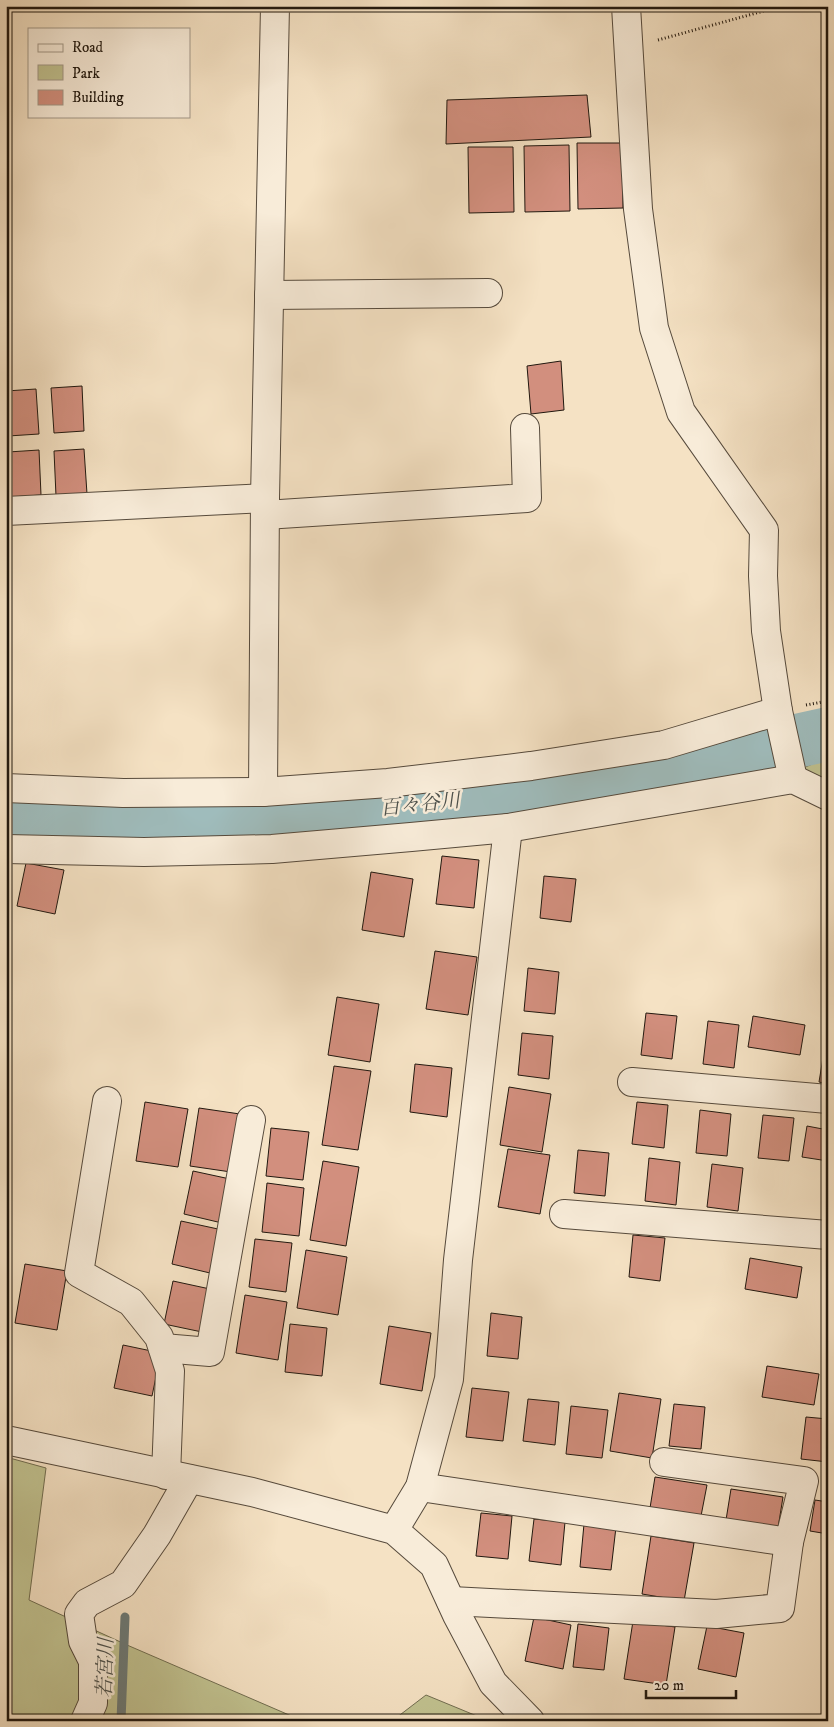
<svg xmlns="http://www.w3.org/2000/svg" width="834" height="1727" viewBox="0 0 834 1727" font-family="'IM FELL DW Pica','Noto Serif JP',serif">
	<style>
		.green { fill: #c1c290; stroke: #716d50 }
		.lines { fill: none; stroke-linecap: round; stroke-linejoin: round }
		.stream { stroke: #6d7a77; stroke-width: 9 }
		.river { stroke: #9fbcbc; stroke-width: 54 }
		.building { fill: #d28f7e; stroke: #21180f }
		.minor-casing { stroke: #564a3c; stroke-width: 30 }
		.path { stroke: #21180f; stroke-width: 3; stroke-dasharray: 1 2.5; stroke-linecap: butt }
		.minor { stroke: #f8ecd9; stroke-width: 28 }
		.labels { text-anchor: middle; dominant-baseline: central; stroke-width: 5; stroke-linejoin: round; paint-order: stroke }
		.water-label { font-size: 20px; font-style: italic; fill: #4d514c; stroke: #f8ecd9 }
	</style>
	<rect width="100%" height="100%" fill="#f5e2c4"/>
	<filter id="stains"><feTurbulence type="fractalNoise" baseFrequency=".004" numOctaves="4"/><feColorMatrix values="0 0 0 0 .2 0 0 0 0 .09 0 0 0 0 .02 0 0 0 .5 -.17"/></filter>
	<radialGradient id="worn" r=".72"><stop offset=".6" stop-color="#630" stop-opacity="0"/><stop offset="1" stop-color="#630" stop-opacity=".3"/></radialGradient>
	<g class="green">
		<polygon points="828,757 828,789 801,769"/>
		<polygon points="6,1457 46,1468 29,1600 127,1645 303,1721 6,1721"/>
		<polygon points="426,1695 489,1721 392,1721"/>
	</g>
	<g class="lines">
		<polyline class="stream" points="121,1721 125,1617"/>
		<polyline class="river" points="6,817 145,823 299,817 579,789 828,734"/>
	</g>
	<g class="building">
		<polygon points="587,95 591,137 446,144 447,100"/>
		<polygon points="577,143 622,143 623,208 578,209"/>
		<polygon points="569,145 570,211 525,212 524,146"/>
		<polygon points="468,147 513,147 514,212 469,213"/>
		<polygon points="561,361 564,410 531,414 527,366"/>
		<polygon points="82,386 84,431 54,433 51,388"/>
		<polygon points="36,389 39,434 8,436 6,391"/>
		<polygon points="84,449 87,494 56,496 54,451"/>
		<polygon points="39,450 41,495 11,497 8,452"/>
		<polygon points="442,856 479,860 474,908 436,904"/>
		<polygon points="26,863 64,870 55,914 17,906"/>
		<polygon points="371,872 413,879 404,937 362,930"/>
		<polygon points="544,876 576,879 571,922 540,918"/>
		<polygon points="435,951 477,957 468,1015 426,1009"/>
		<polygon points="528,968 559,972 555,1014 524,1011"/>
		<polygon points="337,997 379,1004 370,1062 328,1055"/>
		<polygon points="646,1013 677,1016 672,1059 641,1055"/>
		<polygon points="753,1016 805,1025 800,1055 748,1047"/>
		<polygon points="708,1021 739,1025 734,1068 703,1064"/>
		<polygon points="828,1027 828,1084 819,1082"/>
		<polygon points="522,1033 553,1036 549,1079 518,1075"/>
		<polygon points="415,1064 452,1068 447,1117 410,1112"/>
		<polygon points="334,1066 371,1071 358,1150 322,1145"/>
		<polygon points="509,1087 551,1094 542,1152 500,1145"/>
		<polygon points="145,1102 188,1109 178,1167 136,1161"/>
		<polygon points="637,1102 668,1105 664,1148 632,1144"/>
		<polygon points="199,1108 240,1114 231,1172 190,1166"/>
		<polygon points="700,1110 731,1114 727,1156 696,1153"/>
		<polygon points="763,1115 794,1118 789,1161 758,1158"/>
		<polygon points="807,1126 828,1130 828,1161 802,1157"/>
		<polygon points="271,1128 309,1132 303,1180 266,1176"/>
		<polygon points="508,1149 550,1155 540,1214 498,1207"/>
		<polygon points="578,1150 609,1153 605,1196 574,1193"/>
		<polygon points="649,1158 680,1162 676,1205 645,1201"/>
		<polygon points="323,1161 359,1167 346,1246 310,1240"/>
		<polygon points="712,1164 743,1168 738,1211 707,1207"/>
		<polygon points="193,1171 230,1179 222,1223 184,1214"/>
		<polygon points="267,1183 304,1188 299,1236 262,1232"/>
		<polygon points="181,1221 218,1229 210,1273 172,1264"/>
		<polygon points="633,1235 665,1238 660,1281 629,1277"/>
		<polygon points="255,1239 292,1243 286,1292 249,1287"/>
		<polygon points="306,1250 347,1257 338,1315 297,1308"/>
		<polygon points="750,1258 802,1267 797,1298 745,1289"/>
		<polygon points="25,1264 67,1271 57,1330 15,1323"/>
		<polygon points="173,1281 210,1289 202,1332 164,1324"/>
		<polygon points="245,1295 287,1302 278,1360 236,1353"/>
		<polygon points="491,1313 522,1317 518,1359 487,1356"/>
		<polygon points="290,1324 327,1328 322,1376 285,1372"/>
		<polygon points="389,1326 431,1333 422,1391 380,1384"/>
		<polygon points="123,1345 161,1353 152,1396 114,1388"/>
		<polygon points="767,1366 819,1374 814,1405 762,1397"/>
		<polygon points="472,1388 509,1392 503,1441 466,1437"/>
		<polygon points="619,1393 661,1399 652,1458 610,1451"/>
		<polygon points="528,1399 559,1402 555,1445 523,1441"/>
		<polygon points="674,1404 705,1407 701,1449 669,1446"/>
		<polygon points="571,1406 608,1410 602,1458 566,1454"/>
		<polygon points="806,1417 828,1419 828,1462 801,1459"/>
		<polygon points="655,1477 707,1485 701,1516 650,1508"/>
		<polygon points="731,1489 783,1497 778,1528 726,1520"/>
		<polygon points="815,1500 828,1502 828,1534 810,1531"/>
		<polygon points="481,1513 512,1516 508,1559 476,1556"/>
		<polygon points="534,1519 565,1522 561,1565 529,1561"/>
		<polygon points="584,1524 616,1527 611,1570 580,1567"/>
		<polygon points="651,1536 694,1543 684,1601 642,1594"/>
		<polygon points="534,1617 571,1625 563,1669 525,1661"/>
		<polygon points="633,1621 675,1627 666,1685 624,1679"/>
		<polygon points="578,1624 609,1628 604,1670 573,1667"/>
		<polygon points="707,1626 744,1633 736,1677 698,1669"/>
	</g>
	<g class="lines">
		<g class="minor-casing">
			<g id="minor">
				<polyline points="626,6 638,209 654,328 681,412 764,530 763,576 766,631 778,711 793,779"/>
				<polyline points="269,295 488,293"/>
				<polyline points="6,511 265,498"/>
				<polyline points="265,515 527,498 525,428"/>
				<polyline points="6,788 123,793 263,792 388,783 531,766 664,745 778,711"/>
				<polyline points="263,792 265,498 275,6"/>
				<polyline points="6,849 144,852 272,849 411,837 508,828 793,779 828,796"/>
				<polyline points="632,1082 828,1099"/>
				<polyline points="107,1101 79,1273 131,1302 159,1337 170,1371 166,1475"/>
				<polyline points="564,1214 828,1235"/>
				<polyline points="163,1348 210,1352 251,1120"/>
				<polyline points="6,1440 252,1492 394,1530 434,1565 457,1615 493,1683 530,1721"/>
				<polyline points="420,1487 789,1542 804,1481 664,1462"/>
				<polyline points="394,1530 420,1487 449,1379 458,1260 508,828"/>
				<polyline points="451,1601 716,1614 780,1608 789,1542"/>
				<polyline points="85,1721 93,1703 93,1661 83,1641 79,1614 87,1603 123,1584 157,1535 189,1479"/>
			</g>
		</g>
		<g class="path">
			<polyline points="658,40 782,6"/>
			<polyline points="806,705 828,701"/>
		</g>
		<use href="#minor" class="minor"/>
	</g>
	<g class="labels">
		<g class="water-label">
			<text transform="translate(420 805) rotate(-6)">百々谷川</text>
			<text transform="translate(106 1668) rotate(-88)">若宮川</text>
		</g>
	</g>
	<rect width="834" height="1727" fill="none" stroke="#f5e2c4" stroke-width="25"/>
	<rect x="8" y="8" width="819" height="1712" fill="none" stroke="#21180f" stroke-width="2.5"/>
	<rect x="12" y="12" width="809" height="1702" fill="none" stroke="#21180f"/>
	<rect x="28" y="28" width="162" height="90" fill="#f8ecd9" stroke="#a29788"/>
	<rect x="38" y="44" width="25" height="8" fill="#f8ecd9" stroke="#a29788"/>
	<text x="72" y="52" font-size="15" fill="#21180f">Road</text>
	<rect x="38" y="65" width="25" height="15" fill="#c1c290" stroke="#a29788"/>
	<text x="72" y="78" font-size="15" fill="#21180f">Park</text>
	<rect x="38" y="90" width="25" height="15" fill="#d28f7e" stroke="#a29788"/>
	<text x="72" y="102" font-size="15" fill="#21180f">Building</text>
	<path d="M646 1690v8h90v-8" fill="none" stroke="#21180f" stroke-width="2.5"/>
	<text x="654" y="1690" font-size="15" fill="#21180f" stroke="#f8ecd9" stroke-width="4" paint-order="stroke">20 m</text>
	<rect width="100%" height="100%" filter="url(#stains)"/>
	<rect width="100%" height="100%" fill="url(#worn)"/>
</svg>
